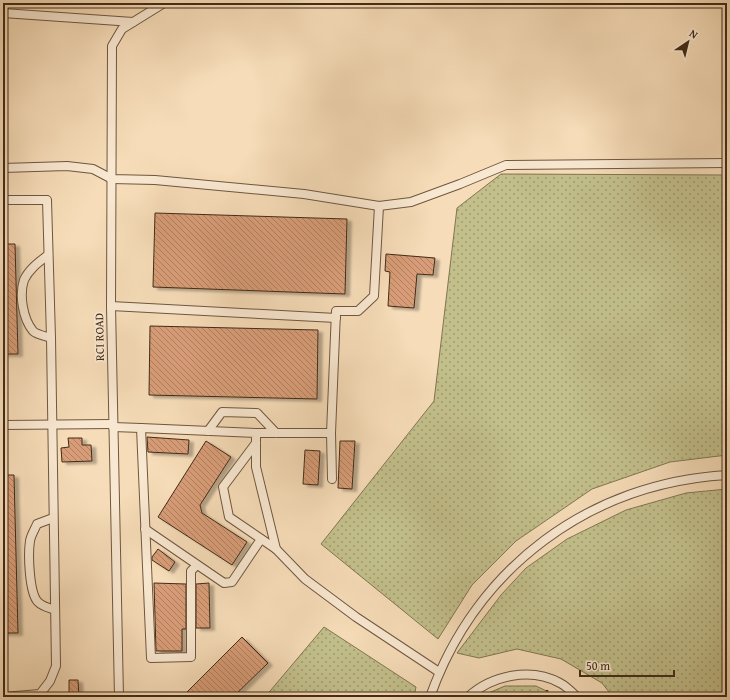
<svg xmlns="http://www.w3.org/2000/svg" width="730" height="700" viewBox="0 0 730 700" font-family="'Gentium Book Plus',serif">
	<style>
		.green { fill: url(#green-dots); stroke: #827551 }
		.building { fill: url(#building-back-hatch); stroke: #422b17; filter: url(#shadow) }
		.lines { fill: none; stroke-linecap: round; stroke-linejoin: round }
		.service-casing { stroke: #6f573f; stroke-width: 10 }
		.path { stroke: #422b17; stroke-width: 2.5; stroke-dasharray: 1 2; stroke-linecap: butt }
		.service { stroke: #f9e8d1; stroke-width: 8 }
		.labels { text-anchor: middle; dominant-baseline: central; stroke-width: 3.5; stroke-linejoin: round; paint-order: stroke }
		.street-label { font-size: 12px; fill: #422b17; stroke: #f9e8d1 }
	</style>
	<defs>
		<pattern id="green-dots" width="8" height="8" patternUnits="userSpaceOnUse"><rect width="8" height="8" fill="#c2bf8b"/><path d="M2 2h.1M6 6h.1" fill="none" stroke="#9f9b71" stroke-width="1.8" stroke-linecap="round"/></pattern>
		<pattern id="building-back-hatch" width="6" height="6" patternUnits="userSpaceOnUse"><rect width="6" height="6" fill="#d89d78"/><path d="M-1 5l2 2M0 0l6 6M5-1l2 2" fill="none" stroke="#b18061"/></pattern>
		<filter id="shadow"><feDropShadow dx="4.5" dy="2.5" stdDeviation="1" flood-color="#0004"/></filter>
	</defs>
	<rect width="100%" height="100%" fill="#f6dcb8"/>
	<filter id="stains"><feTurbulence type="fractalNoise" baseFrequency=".005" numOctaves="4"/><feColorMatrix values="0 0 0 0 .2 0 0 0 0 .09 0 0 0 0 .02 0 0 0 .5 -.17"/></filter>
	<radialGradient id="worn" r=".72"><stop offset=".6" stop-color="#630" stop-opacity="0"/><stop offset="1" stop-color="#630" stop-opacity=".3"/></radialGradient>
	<g class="green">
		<polygon points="501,174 727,175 727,455 670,462 592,489 516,541 472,585 438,639 321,544 434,401 457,208"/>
		<polygon points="727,489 727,697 613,697 602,683 561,659 517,649 479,658 457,653 501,595 526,568 567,539 626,510 686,493"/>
		<polygon points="324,627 416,687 414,697 265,697"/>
		<polygon points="505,686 536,686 559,697 479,697"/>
	</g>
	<g class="building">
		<polygon points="155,213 347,219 345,294 153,287"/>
		<polygon points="3,244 15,244 18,354 3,354"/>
		<polygon points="386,254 435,258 433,275 417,274 414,308 388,306 390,272 385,271"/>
		<polygon points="150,326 318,330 317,399 149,395"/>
		<polygon points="147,437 189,440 188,454 148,452"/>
		<polygon points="68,438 82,438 82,445 91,445 92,461 62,462 61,448 69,447"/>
		<polygon points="206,441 231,457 200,505 202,513 247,542 232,565 158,517"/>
		<polygon points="340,441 355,441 352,489 338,488"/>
		<polygon points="305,450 320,451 318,485 303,484"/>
		<polygon points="3,475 14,475 18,633 3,633"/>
		<polygon points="158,549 175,562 169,571 152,560 152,557"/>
		<polygon points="154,583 186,584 186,629 182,629 182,651 156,651"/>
		<polygon points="209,583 210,628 196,628 196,584"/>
		<polygon points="242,637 268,663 233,697 182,697"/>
		<polygon points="69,680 78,680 79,697 69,697"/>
	</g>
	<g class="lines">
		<g class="service-casing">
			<g id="service">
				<polyline points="3,13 133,22"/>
				<polyline points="3,168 67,166 93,169 112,179 155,180 304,194 379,206 411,202 460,184 506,165 727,163"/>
				<polyline points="3,200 47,200 51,338 56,666 50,681 40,694 3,697"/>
				<path d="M48 255C39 262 29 269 24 280 19 295 23 319 33 331 37 335 46 336 51 338"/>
				<polyline points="111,306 336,318"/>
				<polyline points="3,425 113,424"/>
				<polyline points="113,427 141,428"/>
				<polyline points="208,431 222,412 257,413 276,433"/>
				<polyline points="256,433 331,433"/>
				<polyline points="256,443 223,487 229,517 276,549"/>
				<polyline points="332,479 331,433 336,311 358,311 374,296 379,206"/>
				<path d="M53 518 37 524C35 529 31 535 30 541 28 554 29 593 38 602 43 607 50 608 55 610"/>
				<polyline points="145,529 224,583 232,582 261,539"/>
				<polyline points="197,565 191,571 191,657 151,658 141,428 256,433 256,467 276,549 305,579 356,617 439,672"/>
				<polyline points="119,697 111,306 112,46 122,29 164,3"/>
				<path d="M430 697C476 567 590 483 727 475"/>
				<path d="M468 697C492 675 531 667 560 683 566 686 572 692 577 697"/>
			</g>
		</g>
		<polyline class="path" points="547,697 547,688"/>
		<use href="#service" class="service"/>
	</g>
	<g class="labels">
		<g class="street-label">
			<text transform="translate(99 337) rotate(-91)">RCI ROAD</text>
		</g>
	</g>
	<rect width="730" height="700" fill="none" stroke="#f6dcb8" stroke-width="16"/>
	<rect x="4" y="4" width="722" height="692" fill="none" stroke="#422b17" stroke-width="2"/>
	<rect x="8" y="8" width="714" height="684" fill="none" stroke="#422b17"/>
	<g transform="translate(688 42) rotate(35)" stroke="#f9e8d1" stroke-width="3" paint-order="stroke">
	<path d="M0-3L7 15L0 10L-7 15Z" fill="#422b17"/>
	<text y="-6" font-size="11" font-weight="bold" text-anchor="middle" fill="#422b17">N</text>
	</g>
	<path d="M580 670v6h94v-6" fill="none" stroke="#422b17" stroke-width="2"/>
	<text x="586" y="670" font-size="12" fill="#422b17" stroke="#f9e8d1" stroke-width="3" paint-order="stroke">50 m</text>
	<rect width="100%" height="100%" filter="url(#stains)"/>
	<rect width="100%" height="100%" fill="url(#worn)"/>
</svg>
